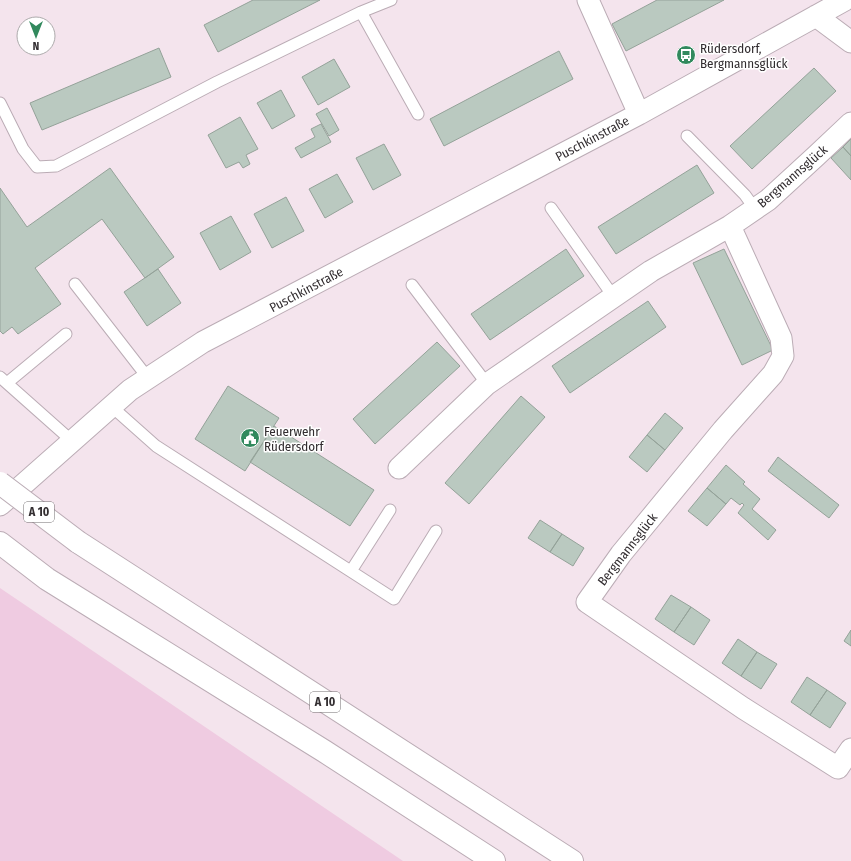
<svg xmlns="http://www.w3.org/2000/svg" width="851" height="861" font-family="'Fira Sans Condensed',sans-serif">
  <rect width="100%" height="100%" fill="#f4e4ed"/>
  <!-- green -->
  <path fill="#efcbe1" d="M 0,588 L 403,861 L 0,861 Z"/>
  <!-- building -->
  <path fill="#bac9c0" stroke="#94a299" d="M 253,0 L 320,0 L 218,52 L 204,25 Z
    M 657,0 L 724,0 L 626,51 L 612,24 Z
    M 159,48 L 171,77 L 42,130 L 30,103 Z
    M 559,51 L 573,79 L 444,146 L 430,119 Z
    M 334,59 L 350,87 L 318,105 L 302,77 Z
    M 814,68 L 836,91 L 752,169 L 730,146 Z
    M 281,90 L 295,116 L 272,129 L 257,103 Z
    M 327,108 L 339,130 L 329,136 L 316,114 Z
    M 240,117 L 258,149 L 246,155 L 250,164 L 243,168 L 239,162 L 226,168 L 208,135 Z
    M 321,124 L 331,142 L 301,158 L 295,148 L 315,137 L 311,129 Z
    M 851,139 L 851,156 L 843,147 Z
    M 384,144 L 401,175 L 373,190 L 356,158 Z
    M 843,147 L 851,156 L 851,180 L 831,158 Z
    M 697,165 L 714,193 L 616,254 L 598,227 Z
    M 110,168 L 174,257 L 145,278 L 102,219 L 35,268 L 61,304 L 18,334 L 12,327 L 3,334 L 0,331 L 0,188 L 27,227 Z
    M 337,174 L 353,202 L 325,218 L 309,189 Z
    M 286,197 L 304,231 L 272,248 L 254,214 Z
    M 231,216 L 251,252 L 220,270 L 200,233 Z
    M 566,249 L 584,276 L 490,340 L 471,314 Z
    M 724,249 L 773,350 L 742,365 L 693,263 Z
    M 158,269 L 181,303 L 147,326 L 124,292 Z
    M 648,301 L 666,327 L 570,393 L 552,366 Z
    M 437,342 L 460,366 L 375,444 L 353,419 Z
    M 228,386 L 279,418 L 245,471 L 195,439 Z
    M 521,396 L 545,417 L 469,504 L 445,483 Z
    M 665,413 L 683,428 L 665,450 L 647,435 Z
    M 274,426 L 374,490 L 350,526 L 250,462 Z
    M 647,435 L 665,450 L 647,472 L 629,457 Z
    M 778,457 L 839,505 L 829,518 L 768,471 Z
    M 726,465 L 745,482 L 743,484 L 760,499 L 752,509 L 776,530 L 768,540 L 738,513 L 744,505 L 742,503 L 740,505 L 731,498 L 726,504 L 707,488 Z
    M 707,488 L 726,504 L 707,526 L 688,511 Z
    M 540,520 L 562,534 L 550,552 L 528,538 Z
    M 562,534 L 584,548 L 573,566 L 550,552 Z
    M 671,595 L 691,607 L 674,632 L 655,619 Z
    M 691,607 L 710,620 L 694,645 L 674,632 Z
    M 851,630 L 851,646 L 844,641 Z
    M 738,639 L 757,652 L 741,676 L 722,663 Z
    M 757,652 L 777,664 L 761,689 L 741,676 Z
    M 807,677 L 827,690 L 810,715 L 791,702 Z
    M 827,690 L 846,703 L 830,728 L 810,715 Z"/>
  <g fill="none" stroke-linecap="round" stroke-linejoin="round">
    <defs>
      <path id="lane" d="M 361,12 L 418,114
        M 0,103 L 23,149 L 37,167 L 56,166 L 217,82 L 361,12 L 391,0
        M 687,136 L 745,195 L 755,209
        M 551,208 L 613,296
        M 75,284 L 148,378
        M 412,285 L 487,384
        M 0,377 L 72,441
        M 7,383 L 66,334
        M 111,406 L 156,446 L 394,599 L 436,531
        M 351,571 L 390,510"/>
      <path id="street" d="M 588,0 L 639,114
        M 816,16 L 851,42
        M 730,226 L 781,338 L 783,356 L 773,374 L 723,430 L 621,554 L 587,602 L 743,708 L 838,768 L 851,749
        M 399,468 L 487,384 L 651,271 L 730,226 L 768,200 L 816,156 L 851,123
        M 0,505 L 130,390 L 203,342 L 639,114 L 845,0"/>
      <path id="highway" d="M 78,542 L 572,861
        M 0,543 L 47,579 L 324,751 L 494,861"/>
    </defs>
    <!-- lane casing -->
    <use href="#lane" stroke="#bbacb5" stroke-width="13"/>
    <!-- street casing -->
    <use href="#street" stroke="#bbacb5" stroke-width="23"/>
    <!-- highway casing -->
    <use href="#highway" stroke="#bbacb5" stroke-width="24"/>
    <!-- lane -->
    <use href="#lane" stroke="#fff" stroke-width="11"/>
    <!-- street -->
    <use href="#street" stroke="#fff" stroke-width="21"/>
    <!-- highway -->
    <use href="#highway" stroke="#fff" stroke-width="22"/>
    <defs>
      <path id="highway-bridge" d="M 0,483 L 78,542"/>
    </defs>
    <!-- highway-bridge casing -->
    <use href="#highway-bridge" stroke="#bbacb5" stroke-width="24" stroke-linecap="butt"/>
    <!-- highway-bridge -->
    <use href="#highway-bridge" stroke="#fff" stroke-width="22"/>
  </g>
  <!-- icons -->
  <defs>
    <symbol id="bus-disc" viewBox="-11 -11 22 22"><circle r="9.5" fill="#31895d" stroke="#fff"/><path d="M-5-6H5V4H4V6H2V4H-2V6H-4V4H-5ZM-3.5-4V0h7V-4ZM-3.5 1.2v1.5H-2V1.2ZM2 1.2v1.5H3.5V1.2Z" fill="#fff"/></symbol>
    <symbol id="civic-disc" viewBox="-11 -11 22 22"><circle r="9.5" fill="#31895d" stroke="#fff"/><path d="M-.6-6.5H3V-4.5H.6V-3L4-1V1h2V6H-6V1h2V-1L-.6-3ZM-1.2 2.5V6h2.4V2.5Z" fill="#fff"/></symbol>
  </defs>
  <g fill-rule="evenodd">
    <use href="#bus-disc" x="675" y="44" width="22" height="22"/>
    <use href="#civic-disc" x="239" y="427" width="22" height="22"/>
  </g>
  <g text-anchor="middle" stroke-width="3" stroke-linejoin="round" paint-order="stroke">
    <!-- shield labels -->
    <g fill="#fff" stroke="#706c6e" stroke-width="1">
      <rect x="24" y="502" width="30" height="20" rx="3"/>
      <rect x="310" y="692" width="30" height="20" rx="3"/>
    </g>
    <g font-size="12" font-weight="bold" fill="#322d30">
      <text x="39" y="516">A 10</text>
      <text x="325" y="706">A 10</text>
    </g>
    <!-- poi labels -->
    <g font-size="13" fill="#322d30" stroke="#fff" text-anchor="start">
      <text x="700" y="53">Rüdersdorf,<tspan x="700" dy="15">Bergmannsglück</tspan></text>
      <text x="264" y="436">Feuerwehr<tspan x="264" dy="15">Rüdersdorf</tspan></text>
    </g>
    <!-- street labels -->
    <g font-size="13" fill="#322d30" stroke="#fff">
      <text transform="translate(592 138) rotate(-28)" y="5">Puschkinstraße</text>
      <text transform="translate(792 176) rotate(-41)" y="5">Bergmannsglück</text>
      <text transform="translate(306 289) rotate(-28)" y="5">Puschkinstraße</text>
      <text transform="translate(627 549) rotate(-52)" y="5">Bergmannsglück</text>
    </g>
  </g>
  <!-- north arrow -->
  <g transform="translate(36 36) rotate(180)"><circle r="19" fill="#ffffff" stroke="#adabac"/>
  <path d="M0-3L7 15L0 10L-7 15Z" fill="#31895d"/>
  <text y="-6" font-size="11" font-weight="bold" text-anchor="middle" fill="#322d30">N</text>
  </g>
</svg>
